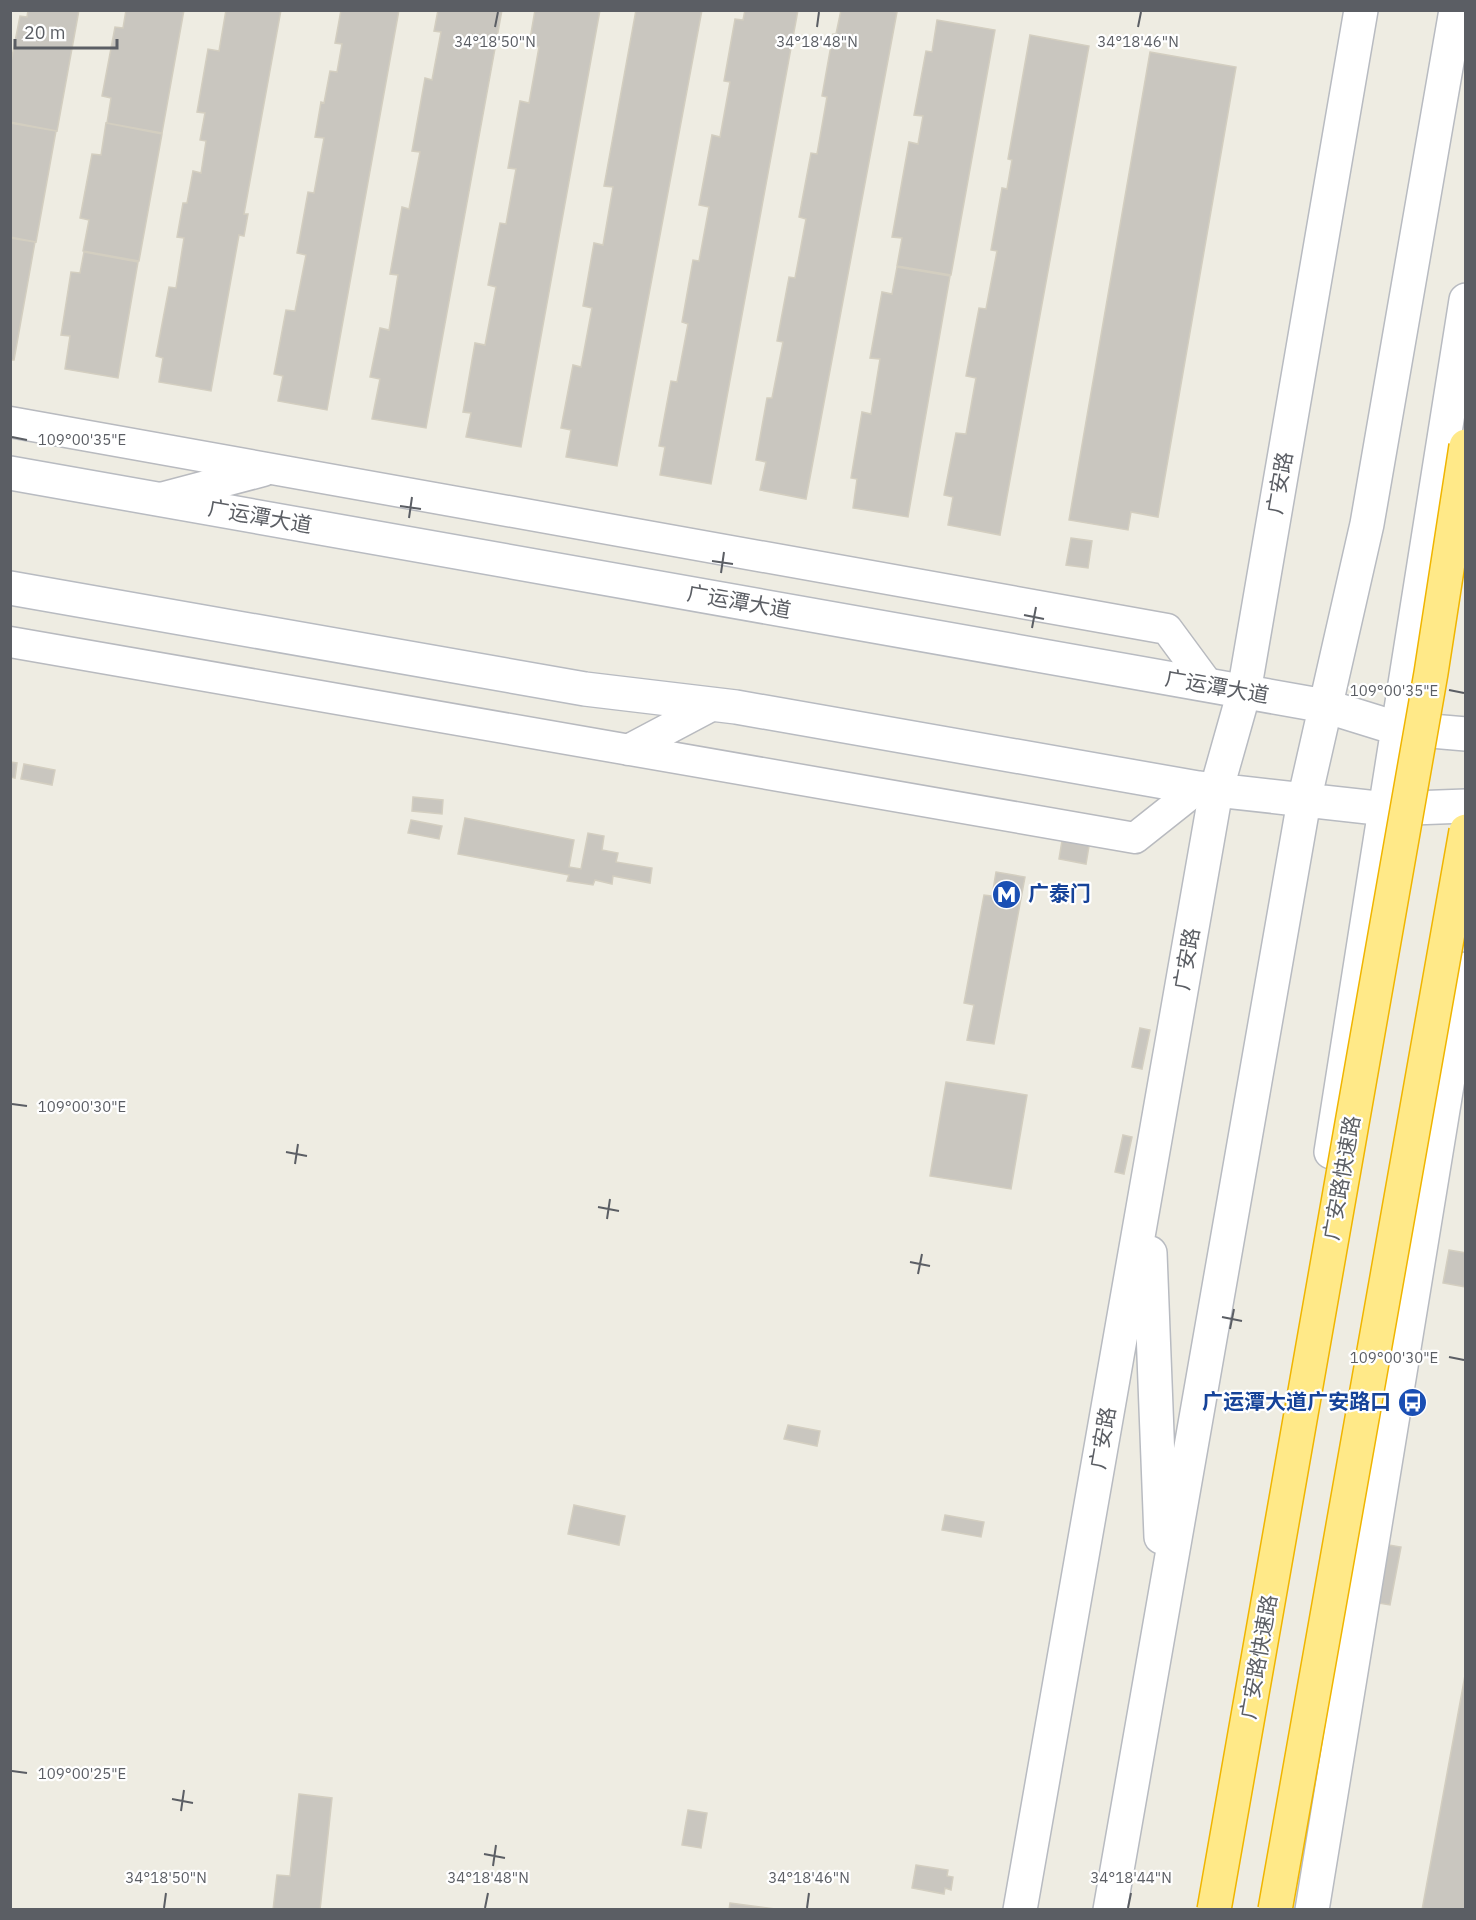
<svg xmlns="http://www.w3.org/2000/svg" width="1476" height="1920" font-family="'IBM Plex Sans','Noto Sans SC',sans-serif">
  <rect width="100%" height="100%" fill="#eeece2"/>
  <!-- building -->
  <path fill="#c9c6bf" stroke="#d3cec0" stroke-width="1.5" d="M 28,10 L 79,10 L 57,131 L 10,122 L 10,67 L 20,16 L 27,17 Z
    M 126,10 L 184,10 L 162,133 L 107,123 L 111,98 L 102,96 L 115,27 L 123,28 Z
    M 226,10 L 281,10 L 244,214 L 248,214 L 244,236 L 239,235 L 211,391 L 159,382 L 163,358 L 156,356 L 169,287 L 176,288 L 184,238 L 177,237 L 183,203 L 187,203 L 193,171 L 201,173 L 206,141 L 200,140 L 205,113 L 197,112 L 208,49 L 219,51 Z
    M 341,10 L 399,10 L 327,410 L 278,401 L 283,376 L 274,374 L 286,310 L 295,311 L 306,255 L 297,253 L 308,192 L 314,193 L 324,138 L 315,137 L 321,102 L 324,103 L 330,71 L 337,72 L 342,44 L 335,43 Z
    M 438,10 L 502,10 L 426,428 L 372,419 L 380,379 L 370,377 L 380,328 L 389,330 L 398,275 L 390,274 L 402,207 L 409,209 L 420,152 L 412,151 L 425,78 L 432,80 L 441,32 L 434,31 Z
    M 535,10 L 600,10 L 521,447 L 466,437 L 471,413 L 463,412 L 475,343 L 485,345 L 496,287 L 488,285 L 500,223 L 506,224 L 516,169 L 508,168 L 520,101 L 529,103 L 539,47 L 529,45 Z
    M 636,10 L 702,10 L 617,466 L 566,457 L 571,430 L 561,428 L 573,365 L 581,367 L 592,308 L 583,306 L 594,243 L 603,245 L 613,187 L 604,186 Z
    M 745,10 L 798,10 L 711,484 L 660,475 L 665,447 L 659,446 L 671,381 L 677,382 L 688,324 L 682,322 L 693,260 L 699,261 L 709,207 L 699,205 L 712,135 L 720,137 L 730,82 L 724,81 L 735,19 L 743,20 Z
    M 841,10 L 887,10 L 897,12 L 806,499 L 760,490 L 766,462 L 756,460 L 767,398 L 772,398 L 783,342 L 777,341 L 789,277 L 795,278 L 806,219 L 799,217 L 811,153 L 817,154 L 827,97 L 822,96 L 833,34 L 836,34 Z
    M 937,20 L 995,30 L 951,275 L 897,266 L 902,238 L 892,237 L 909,142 L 918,144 L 923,116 L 914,115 L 926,51 L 932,52 Z
    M 1030,35 L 1089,46 L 1000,535 L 948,525 L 953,497 L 944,495 L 956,433 L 966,434 L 976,378 L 966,376 L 979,308 L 986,309 L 997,251 L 991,250 L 1002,188 L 1007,189 L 1012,160 L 1008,159 Z
    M 1150,52 L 1236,67 L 1158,517 L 1131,512 L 1128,530 L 1069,520 Z
    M 10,123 L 56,131 L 36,242 L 10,237 Z
    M 106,123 L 162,134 L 139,261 L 83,251 L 89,220 L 80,218 L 92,154 L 101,155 Z
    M 10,238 L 35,242 L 14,360 L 10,360 Z
    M 84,252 L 138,262 L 118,378 L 65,369 L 70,336 L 61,335 L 71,272 L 80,273 Z
    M 897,267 L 950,276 L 908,517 L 853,508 L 857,479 L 851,478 L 862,412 L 871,414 L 880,359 L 870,358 L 882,292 L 892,294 Z
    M 1071,538 L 1092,541 L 1088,568 L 1066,565 Z
    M 10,762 L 17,763 L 15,778 L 10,777 Z
    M 24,764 L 55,770 L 52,785 L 21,779 Z
    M 413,797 L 443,800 L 442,814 L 412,811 Z
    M 465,818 L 574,840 L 569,867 L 581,869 L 588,833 L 604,836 L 602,850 L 618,853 L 616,862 L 652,868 L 650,883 L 613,876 L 612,884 L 595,880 L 593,885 L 567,881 L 569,875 L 458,854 Z
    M 411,820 L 442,826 L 439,839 L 408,833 Z
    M 1064,829 L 1091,834 L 1086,864 L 1059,859 Z
    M 996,872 L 1025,877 L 994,1044 L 967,1040 L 974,1005 L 964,1003 L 984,895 L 992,896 Z
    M 1140,1028 L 1150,1030 L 1142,1069 L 1132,1067 Z
    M 946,1082 L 1027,1095 L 1011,1189 L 930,1176 Z
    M 1123,1135 L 1132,1137 L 1124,1174 L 1115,1172 Z
    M 1449,1250 L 1466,1253 L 1466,1287 L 1443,1283 Z
    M 788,1425 L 820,1431 L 817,1446 L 784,1439 Z
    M 574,1505 L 625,1516 L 619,1545 L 568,1534 Z
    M 945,1515 L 984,1522 L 981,1537 L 942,1530 Z
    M 1383,1544 L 1401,1547 L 1390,1605 L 1372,1602 Z
    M 1466,1670 L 1466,1910 L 1422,1910 Z
    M 299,1794 L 332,1798 L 320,1910 L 273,1910 L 277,1875 L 290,1876 Z
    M 688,1810 L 707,1813 L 701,1848 L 682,1845 Z
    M 916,1865 L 948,1870 L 947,1876 L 953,1877 L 951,1890 L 945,1888 L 944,1894 L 912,1888 Z
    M 730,1903 L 783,1910 L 729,1910 Z"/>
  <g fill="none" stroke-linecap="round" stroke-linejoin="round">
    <defs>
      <path id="street" d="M 10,422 L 1167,629 L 1209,686
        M 157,499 L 263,471
        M 10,642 L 1135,838 L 1198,788
        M 628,750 L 713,705"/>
      <path id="secondary" d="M 10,473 L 1325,706 L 1396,728 L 1466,734
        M 10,588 L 585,689 L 736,707 L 1198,788 L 1386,809 L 1466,806
        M 1331,1152 C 1376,868 1420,584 1466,300
        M 1150,1253 L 1161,1537
        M 1020,1910 L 1216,791 L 1244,692 L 1361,10
        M 1110,1910 L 1304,801 L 1367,524 L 1456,10
        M 1312,1910 L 1466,969"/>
    </defs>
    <!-- street casing -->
    <use href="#street" stroke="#b8babf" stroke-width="33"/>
    <!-- secondary casing -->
    <use href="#secondary" stroke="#b8bbc1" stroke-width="36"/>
    <!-- street -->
    <use href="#street" stroke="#fff" stroke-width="30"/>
    <!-- secondary -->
    <use href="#secondary" stroke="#fff" stroke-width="33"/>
    <defs>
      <path id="highway-bridge" d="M 1214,1910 L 1431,673 L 1466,446
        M 1275,1910 L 1466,831"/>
    </defs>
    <!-- highway-bridge casing -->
    <use href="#highway-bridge" stroke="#f0b500" stroke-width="36" stroke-linecap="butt"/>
    <!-- highway-bridge -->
    <use href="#highway-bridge" stroke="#ffe988" stroke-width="33"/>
  </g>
  <!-- ticks -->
  <path fill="none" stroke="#5b5e64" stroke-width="2" d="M 495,27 L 498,12M 817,27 L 819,12M 1138,27 L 1141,12M 12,437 L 27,440M 400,506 L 421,509M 409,518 L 412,497M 712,561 L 733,564M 721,573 L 724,552M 1024,615 L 1044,619M 1032,628 L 1036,607M 1449,690 L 1464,693M 12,1104 L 27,1106M 286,1152 L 307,1156M 295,1164 L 298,1144M 598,1207 L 619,1211M 607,1219 L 610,1199M 910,1262 L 930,1266M 918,1274 L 922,1254M 1222,1317 L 1242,1321M 1230,1329 L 1234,1309M 1449,1357 L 1464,1360M 12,1771 L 27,1773M 172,1799 L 193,1803M 181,1811 L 184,1790M 484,1854 L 505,1858M 493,1866 L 496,1845M 164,1908 L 166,1893M 485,1908 L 488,1893M 807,1908 L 809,1893M 1128,1908 L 1131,1893"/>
  <!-- icons -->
  <defs>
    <symbol id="metro-disc" viewBox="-11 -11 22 22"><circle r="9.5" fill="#1a4fb4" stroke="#fff"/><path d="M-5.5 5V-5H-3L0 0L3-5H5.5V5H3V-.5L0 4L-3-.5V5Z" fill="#fff"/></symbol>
    <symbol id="bus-disc" viewBox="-11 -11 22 22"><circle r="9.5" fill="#1a4fb4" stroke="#fff"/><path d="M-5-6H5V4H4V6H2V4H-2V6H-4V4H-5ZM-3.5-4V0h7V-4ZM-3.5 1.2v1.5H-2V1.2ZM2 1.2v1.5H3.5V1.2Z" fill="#fff"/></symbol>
  </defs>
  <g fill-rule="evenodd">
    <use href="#metro-disc" x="990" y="878" width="33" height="33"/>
    <use href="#bus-disc" x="1396" y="1386" width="33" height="33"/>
  </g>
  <g text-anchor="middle" stroke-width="4.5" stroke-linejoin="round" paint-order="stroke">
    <!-- street labels -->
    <g font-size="21" fill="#5b5e64" stroke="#fff">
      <text transform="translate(1280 483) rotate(-80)" y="7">广安路</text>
      <text transform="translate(260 517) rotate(10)" y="7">广运潭大道</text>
      <text transform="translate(739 602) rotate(10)" y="7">广运潭大道</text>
      <text transform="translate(1217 687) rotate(10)" y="7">广运潭大道</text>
      <text transform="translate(1187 959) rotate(-80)" y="7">广安路</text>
      <text transform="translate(1342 1178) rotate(-80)" y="7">广安路快速路</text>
      <text transform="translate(1103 1438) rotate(-80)" y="7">广安路</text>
      <text transform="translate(1259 1657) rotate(-80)" y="7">广安路快速路</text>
    </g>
    <!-- transit labels -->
    <g font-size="21" font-weight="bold" fill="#164399" stroke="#fff" text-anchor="start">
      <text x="1028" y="901">广泰门</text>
      <text x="1391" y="1409" text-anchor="end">广运潭大道广安路口</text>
    </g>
  </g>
  <g font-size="15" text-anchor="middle" fill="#5b5e64" stroke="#fff" stroke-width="4.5" stroke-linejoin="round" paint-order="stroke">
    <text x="495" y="47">34°18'50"N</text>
    <text x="817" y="47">34°18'48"N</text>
    <text x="1138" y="47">34°18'46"N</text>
    <text x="82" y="445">109°00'35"E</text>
    <text x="1394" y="696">109°00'35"E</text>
    <text x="82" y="1112">109°00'30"E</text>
    <text x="1394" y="1363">109°00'30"E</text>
    <text x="82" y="1779">109°00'25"E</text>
    <text x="166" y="1883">34°18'50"N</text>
    <text x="488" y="1883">34°18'48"N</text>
    <text x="809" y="1883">34°18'46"N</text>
    <text x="1131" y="1883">34°18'44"N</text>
  </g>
  <!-- border -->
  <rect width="1476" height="1920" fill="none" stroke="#5b5e64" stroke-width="24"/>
  <!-- scale -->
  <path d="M15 39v9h102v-9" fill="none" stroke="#5b5e64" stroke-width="3"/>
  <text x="24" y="39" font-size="18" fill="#5b5e64" stroke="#ffffff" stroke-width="4.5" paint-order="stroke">20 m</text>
</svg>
